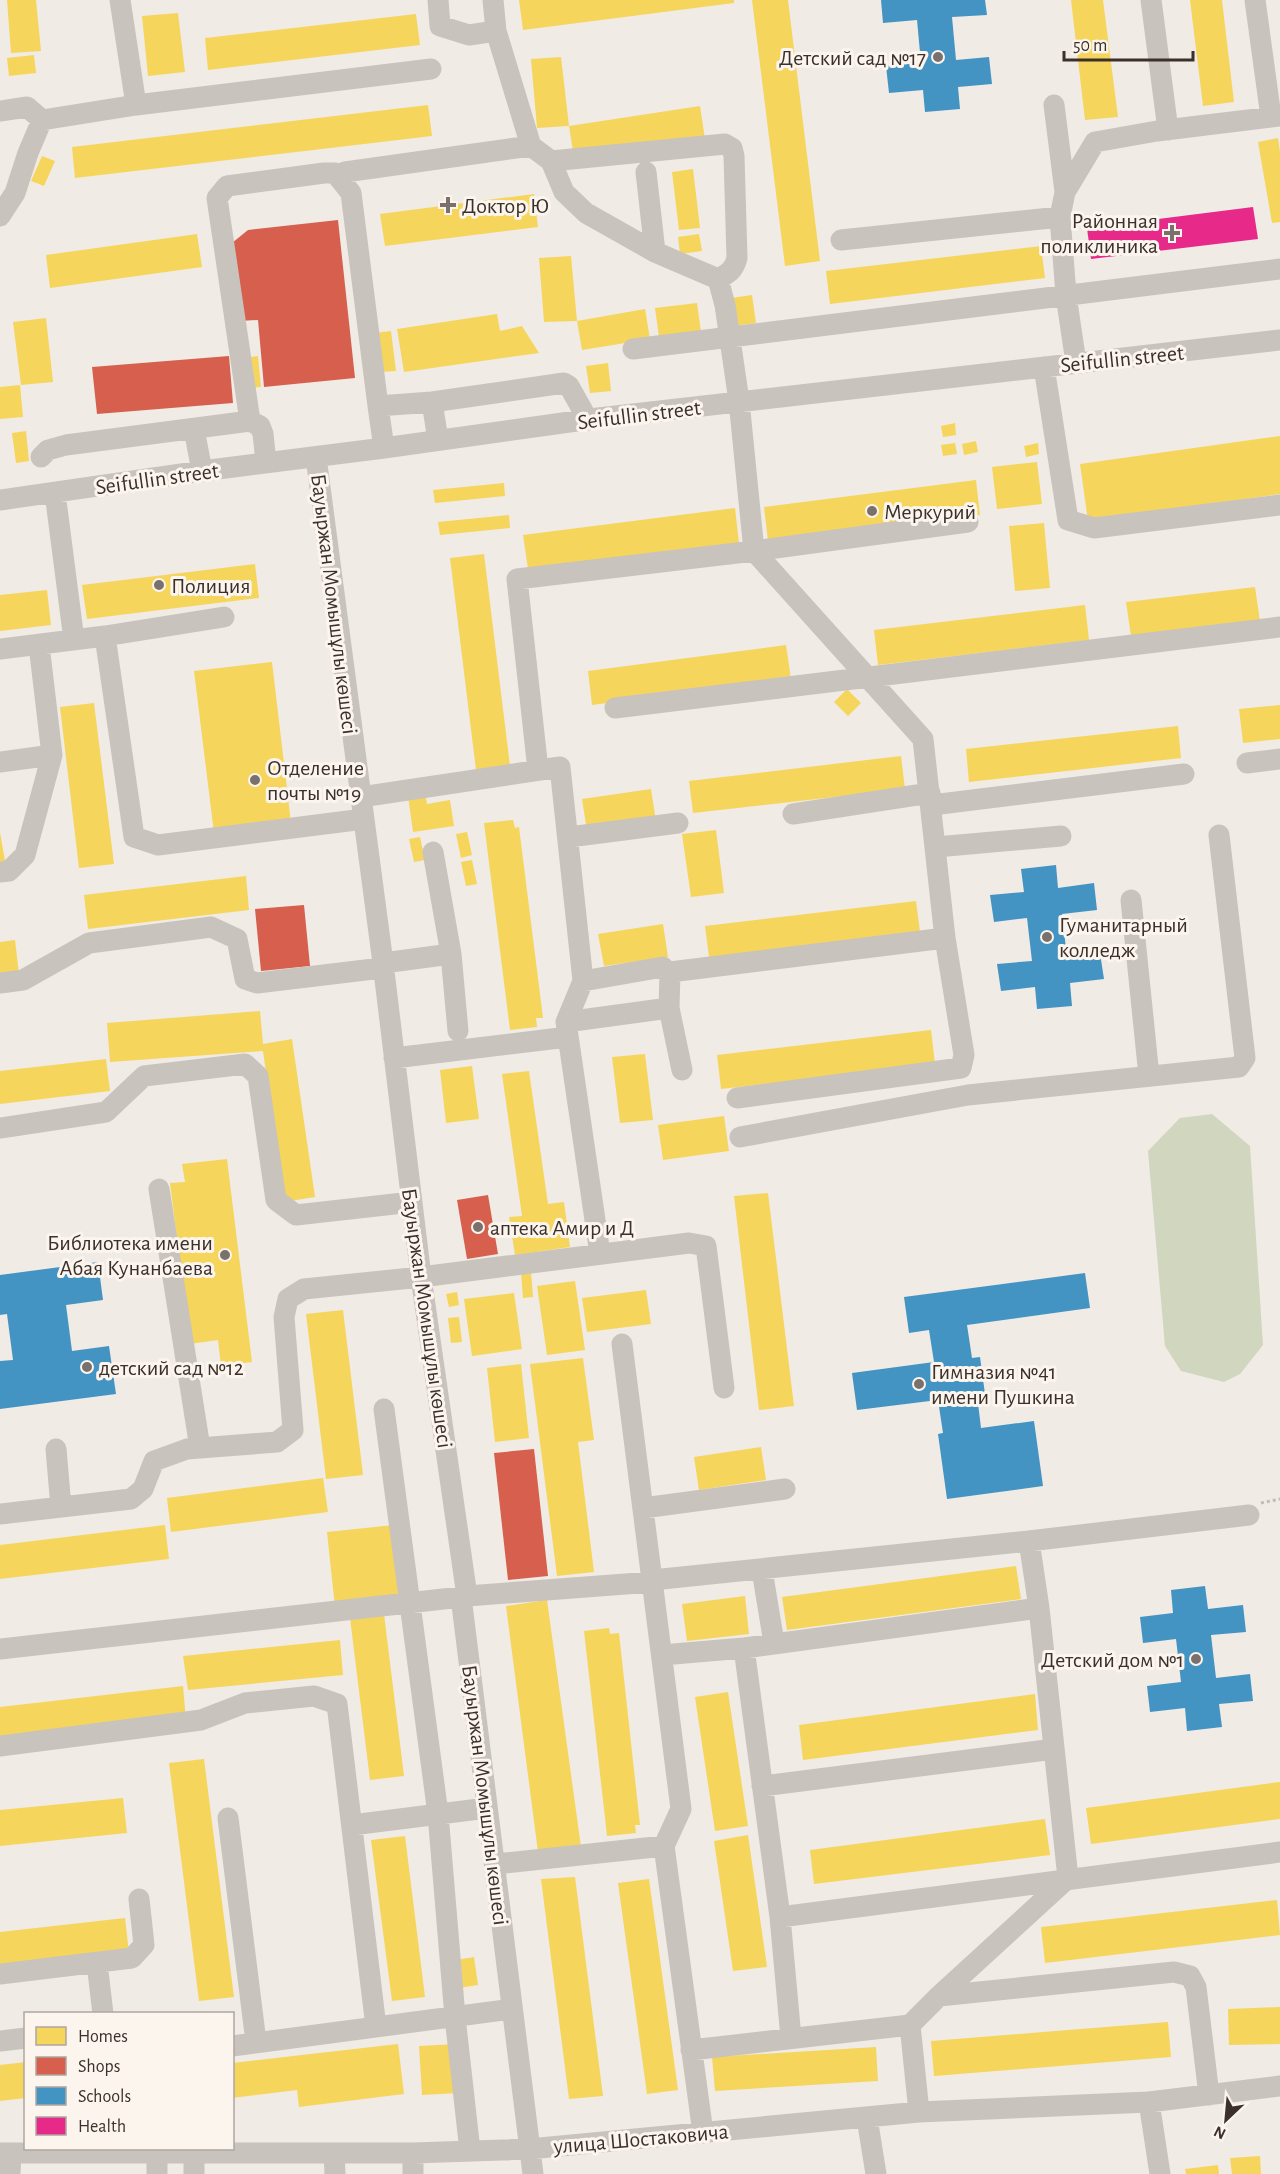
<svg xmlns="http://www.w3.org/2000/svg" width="1280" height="2174" font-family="'Alegreya Sans',sans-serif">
  <rect width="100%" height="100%" fill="#f0ebe5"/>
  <!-- garden -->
  <path fill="#d1d6bf" d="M 1212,1114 L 1250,1146 L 1263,1345 L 1240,1374 L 1224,1382 L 1181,1371 L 1165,1346 L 1148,1151 L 1180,1118 Z"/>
  <!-- homes -->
  <path fill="#f6d55c" d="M 7,0 L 36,0 L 41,51 L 11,53 Z
    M 519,0 L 734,0 L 734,3 L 523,30 Z
    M 752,0 L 788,0 L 820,261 L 785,266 Z
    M 1071,0 L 1103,0 L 1118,117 L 1085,120 Z
    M 1190,0 L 1222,0 L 1234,102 L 1203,106 Z
    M 178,13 L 185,72 L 148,76 L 142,16 Z
    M 416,14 L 420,45 L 208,70 L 205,38 Z
    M 34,55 L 36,73 L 9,76 L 7,58 Z
    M 561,57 L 569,126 L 537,128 L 531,59 Z
    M 428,105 L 432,136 L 75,178 L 72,147 Z
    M 700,106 L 705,139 L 574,158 L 569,126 Z
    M 1278,138 L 1280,152 L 1280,222 L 1272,223 L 1258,142 Z
    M 42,156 L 55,161 L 44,186 L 31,181 Z
    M 693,169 L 700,228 L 679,230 L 672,172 Z
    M 534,194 L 538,227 L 385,246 L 380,214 Z
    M 197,234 L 202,267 L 50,288 L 46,255 Z
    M 699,234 L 702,251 L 680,254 L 678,237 Z
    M 1041,246 L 1045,278 L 830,304 L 826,271 Z
    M 571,256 L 577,321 L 645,309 L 650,339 L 582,350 L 577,321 L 544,322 L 539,258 Z
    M 752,295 L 756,323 L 734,326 L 731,298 Z
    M 697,303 L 701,332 L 659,337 L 655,308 Z
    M 497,314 L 500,331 L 522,326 L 539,353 L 404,372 L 397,329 Z
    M 46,318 L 53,382 L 21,385 L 13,322 Z
    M 391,331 L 396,371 L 379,372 L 375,333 Z
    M 258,356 L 261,387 L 247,388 L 244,358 Z
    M 608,363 L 611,391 L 590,393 L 586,366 Z
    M 20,385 L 23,417 L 0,419 L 0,387 Z
    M 955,423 L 956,435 L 943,437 L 941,426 Z
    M 26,431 L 29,461 L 16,463 L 12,433 Z
    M 1280,436 L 1280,494 L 1088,521 L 1080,464 Z
    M 976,441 L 978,452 L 964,455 L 962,444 Z
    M 955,443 L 957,454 L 943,456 L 941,445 Z
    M 1038,443 L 1039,454 L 1026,457 L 1024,446 Z
    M 1037,462 L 1042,504 L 997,509 L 992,467 Z
    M 976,480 L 980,515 L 768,541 L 764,507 Z
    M 504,483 L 505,496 L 435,503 L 433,490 Z
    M 735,508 L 739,543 L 528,569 L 523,535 Z
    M 509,515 L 510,528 L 440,535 L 438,522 Z
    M 1044,523 L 1050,588 L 1015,591 L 1009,526 Z
    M 484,554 L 510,766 L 476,770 L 450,558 Z
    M 255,564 L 259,598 L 87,619 L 82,585 Z
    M 1255,587 L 1260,621 L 1131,636 L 1126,602 Z
    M 47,590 L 51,625 L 0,631 L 0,595 Z
    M 1085,605 L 1089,640 L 878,665 L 874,630 Z
    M 786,645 L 791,679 L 592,705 L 588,671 Z
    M 272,662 L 291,823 L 214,833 L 194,671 Z
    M 847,689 L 861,703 L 848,716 L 834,702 Z
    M 94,703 L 114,864 L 79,868 L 60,707 Z
    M 1280,705 L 1280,739 L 1243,743 L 1239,709 Z
    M 1178,726 L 1181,758 L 969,782 L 966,749 Z
    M 901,756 L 905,789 L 693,813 L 689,781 Z
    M 651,789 L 656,821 L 587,831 L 582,799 Z
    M 425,793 L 427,804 L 450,800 L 454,826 L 413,832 L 408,796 Z
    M 513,820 L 515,828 L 519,827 L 543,1018 L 536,1018 L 537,1027 L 510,1030 L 484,823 Z
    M 716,830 L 724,893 L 691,897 L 682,834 Z
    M 0,832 L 5,861 L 0,862 Z
    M 467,832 L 472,855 L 461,858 L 456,834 Z
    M 420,837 L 425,860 L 414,862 L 409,839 Z
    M 472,860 L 477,884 L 466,886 L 461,862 Z
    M 246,876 L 249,910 L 88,929 L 84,895 Z
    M 916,901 L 920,932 L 709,957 L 705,926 Z
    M 663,924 L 668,957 L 604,966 L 598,934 Z
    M 15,940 L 19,974 L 0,976 L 0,942 Z
    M 260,1011 L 263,1044 L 292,1039 L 315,1197 L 284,1202 L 263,1051 L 110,1062 L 107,1023 Z
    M 931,1030 L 935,1064 L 721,1089 L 717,1055 Z
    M 645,1054 L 653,1120 L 620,1123 L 612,1057 Z
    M 106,1059 L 110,1091 L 0,1104 L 0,1071 Z
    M 472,1066 L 479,1119 L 446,1123 L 440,1070 Z
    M 529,1071 L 548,1204 L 564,1202 L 570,1247 L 515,1255 L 509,1217 L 522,1216 L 502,1074 Z
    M 724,1116 L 729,1151 L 663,1160 L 658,1125 Z
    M 227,1159 L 252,1362 L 221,1366 L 218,1340 L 190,1344 L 170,1183 L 185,1182 L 182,1164 Z
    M 768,1193 L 794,1406 L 759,1410 L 734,1196 Z
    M 531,1272 L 533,1297 L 523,1298 L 521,1273 Z
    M 575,1281 L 585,1350 L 547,1355 L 537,1286 Z
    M 646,1290 L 651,1324 L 587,1332 L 582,1298 Z
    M 457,1292 L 459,1305 L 449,1307 L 446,1294 Z
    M 514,1293 L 522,1349 L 472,1356 L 464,1299 Z
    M 343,1310 L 363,1475 L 326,1479 L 306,1314 Z
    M 459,1317 L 462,1342 L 451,1343 L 448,1318 Z
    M 583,1358 L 594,1440 L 578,1442 L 594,1572 L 557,1576 L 530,1364 Z
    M 521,1364 L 529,1438 L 495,1442 L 487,1368 Z
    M 761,1447 L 766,1480 L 699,1490 L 694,1457 Z
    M 323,1478 L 328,1512 L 171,1532 L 167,1498 Z
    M 165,1525 L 169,1559 L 0,1579 L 0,1545 Z
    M 394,1525 L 402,1600 L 335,1607 L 327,1532 Z
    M 1016,1566 L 1021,1599 L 787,1630 L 782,1597 Z
    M 745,1596 L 749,1634 L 687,1641 L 682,1604 Z
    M 547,1600 L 581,1847 L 538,1852 L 506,1606 Z
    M 384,1614 L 404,1776 L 370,1780 L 350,1618 Z
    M 609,1628 L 610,1634 L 619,1633 L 640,1825 L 635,1825 L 636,1833 L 607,1836 L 584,1631 Z
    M 340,1640 L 343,1675 L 188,1690 L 183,1656 Z
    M 183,1686 L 186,1720 L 0,1741 L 0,1707 Z
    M 728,1692 L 748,1826 L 715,1831 L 695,1697 Z
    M 1035,1694 L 1038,1730 L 803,1760 L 799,1725 Z
    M 204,1759 L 234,1997 L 199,2001 L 169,1763 Z
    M 1280,1782 L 1280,1819 L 1091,1844 L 1086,1808 Z
    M 123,1798 L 127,1833 L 0,1846 L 0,1810 Z
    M 1045,1819 L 1050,1855 L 814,1884 L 810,1850 Z
    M 748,1835 L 767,1967 L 733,1971 L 714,1841 Z
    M 405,1836 L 425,1997 L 392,2001 L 371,1840 Z
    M 575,1877 L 603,2096 L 569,2099 L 541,1879 Z
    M 649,1879 L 678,2090 L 647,2094 L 618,1883 Z
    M 1277,1900 L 1280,1935 L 1045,1963 L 1041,1927 Z
    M 125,1918 L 129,1953 L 0,1968 L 0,1932 Z
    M 474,1957 L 478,1985 L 459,1988 L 455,1960 Z
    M 1280,2007 L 1280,2044 L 1229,2045 L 1228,2009 Z
    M 1168,2022 L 1171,2057 L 934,2076 L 931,2041 Z
    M 398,2044 L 404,2094 L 299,2107 L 297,2090 L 232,2098 L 232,2063 Z
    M 456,2044 L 459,2093 L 422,2095 L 419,2046 Z
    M 876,2047 L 878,2081 L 715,2091 L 712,2057 Z
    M 26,2062 L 26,2098 L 0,2101 L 0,2065 Z
    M 1260,2156 L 1261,2174 L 1232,2174 L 1230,2158 Z
    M 1218,2165 L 1219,2174 L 1186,2174 L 1185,2169 Z"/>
  <!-- shops -->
  <path fill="#d6604d" d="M 338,220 L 355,378 L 264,387 L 258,320 L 239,321 L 232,243 L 248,230 Z
    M 229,356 L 233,403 L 97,414 L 92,367 Z
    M 304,905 L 310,966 L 261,971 L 255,909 Z
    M 488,1195 L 498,1254 L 467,1259 L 457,1200 Z
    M 534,1449 L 548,1576 L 508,1580 L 494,1453 Z"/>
  <!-- schools -->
  <path fill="#4393c3" d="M 881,0 L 985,0 L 987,15 L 952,17 L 956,60 L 989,57 L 992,84 L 958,87 L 960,109 L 925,112 L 923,90 L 889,93 L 886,66 L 921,63 L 917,20 L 883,23 Z
    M 1056,865 L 1058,888 L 1094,883 L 1097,910 L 1062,914 L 1067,957 L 1100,953 L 1104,979 L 1070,983 L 1072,1006 L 1037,1009 L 1035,987 L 1001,991 L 997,964 L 1032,961 L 1027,918 L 994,922 L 990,895 L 1024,892 L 1021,869 Z
    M 98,1262 L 103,1300 L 66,1305 L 72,1351 L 109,1346 L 116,1394 L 0,1409 L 0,1361 L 13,1360 L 7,1314 L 0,1315 L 0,1275 Z
    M 1085,1273 L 1090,1308 L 967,1325 L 972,1358 L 980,1357 L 985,1394 L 977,1395 L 981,1428 L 1034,1421 L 1043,1486 L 947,1499 L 938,1434 L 943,1433 L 938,1400 L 857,1410 L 852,1373 L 934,1362 L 929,1330 L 909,1333 L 904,1297 Z
    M 1205,1586 L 1208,1609 L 1243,1605 L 1246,1632 L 1211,1635 L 1216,1678 L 1250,1674 L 1253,1701 L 1219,1704 L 1222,1727 L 1187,1731 L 1185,1708 L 1150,1712 L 1147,1686 L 1181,1682 L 1176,1639 L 1143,1643 L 1140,1617 L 1173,1613 L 1171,1590 Z"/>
  <!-- health -->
  <path fill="#e7298a" d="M 1253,207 L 1258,239 L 1091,259 L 1087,228 Z"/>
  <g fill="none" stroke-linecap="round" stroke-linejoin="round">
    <!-- path -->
    <path stroke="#c2bbb6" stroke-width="3" stroke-dasharray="3 3" stroke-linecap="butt" d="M 1261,1503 L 1280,1499"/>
    <!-- minor -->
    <path stroke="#c9c3be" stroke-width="21" d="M 120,0 L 136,105
      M 438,0 L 440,26 L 469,35 L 496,31
      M 493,0 L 496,31 L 531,146 L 551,161 L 725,144 L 732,148 L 734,156 L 737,258 C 734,270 729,273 718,279 L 725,305 L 739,401 L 754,551 L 923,739 L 945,938 L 964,1055 L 961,1068 L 737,1098
      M 1151,0 L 1168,130
      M 1255,0 L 1271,117
      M 1054,105 L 1065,192 L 1060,217 L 1066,295 L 1076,363
      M 0,111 L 27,107 L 42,120
      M 551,161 L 564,192 L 586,213 L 655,252 L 718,279
      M 345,172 L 531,146
      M 646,172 L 655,252
      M 1065,192 L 1095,142 L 1157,131 L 1280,116
      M 0,216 L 15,193 L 28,153 L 42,120 L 136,105 L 431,69
      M 841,240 L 1060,217
      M 633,349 L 1280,269
      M 1044,367 L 1068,520 L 1094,528 L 1280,505
      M 432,402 L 438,440
      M 378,406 L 384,448
      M 250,421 L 217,198 L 227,186 L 324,173 L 335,173 L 351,193 L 378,406 L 432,402 L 564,383 L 569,386 L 588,420
      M 194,429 L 202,471
      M 41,457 L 48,450 L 66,445 L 250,421 L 260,426 L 263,434 L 266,462
      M 316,457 L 383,963 L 421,1277 L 467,1596 L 461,1597 L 533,2174
      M 55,493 L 74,640
      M 0,500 L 202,471 L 384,448 L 598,418 L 1280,340
      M 105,636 L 134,837 L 158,845 L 364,819
      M 0,649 L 105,636 L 224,617
      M 615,708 L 1280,627
      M 0,762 L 52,755
      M 1247,763 L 1280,759
      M 538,770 L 517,579 L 754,551 L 968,522
      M 361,797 L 560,767 L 583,981 L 566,1022 L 600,1254
      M 932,805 L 1184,774
      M 793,814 L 930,793
      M 569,837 L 678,823
      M 936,847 L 1061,836
      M 433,852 L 451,954
      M 0,872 L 9,871 L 25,855 L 52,755 L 39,645
      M 1131,900 L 1149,1076
      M 383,963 L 451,954 L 458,1031
      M 583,981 L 663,967
      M 0,983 L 23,980 L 89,943 L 211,927 L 237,939 L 245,979 L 257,983 L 382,968
      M 566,1022 L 669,1008
      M 394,1058 L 568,1037
      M 682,1070 L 669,1008 L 670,972 L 945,938
      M 0,1128 L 106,1112 L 144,1076 L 245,1064 L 258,1076 L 276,1200 L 296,1215 L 412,1202
      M 740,1137 L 968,1095 L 1239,1067 L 1245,1058 L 1219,835
      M 159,1189 L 200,1448
      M 622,1344 L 681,1809 L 664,1846 L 703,2133
      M 384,1409 L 438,1814 L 455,2017 L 470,2151
      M 56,1449 L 61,1507
      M 643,1508 L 785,1489
      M 0,1514 L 131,1499 L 143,1489 L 154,1461 L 187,1449 L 277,1442 L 293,1430 L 284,1317 L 288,1299 L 304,1289 L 421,1277 L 689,1243 L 706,1246 L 724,1388
      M 1029,1541 L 1249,1515
      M 762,1570 L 774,1643
      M 467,1596 L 652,1582 L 662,1579 L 1029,1541 L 1039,1608 L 1068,1878 L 939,1996 L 910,2025 L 919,2112
      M 744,1648 L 780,1917 L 791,2038
      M 0,1649 L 461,1597
      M 662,1655 L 744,1648 L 1039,1608
      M 0,1746 L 201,1720 L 245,1703 L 314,1696 L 337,1704 L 376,2027
      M 762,1786 L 1054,1749
      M 228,1818 L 256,2042
      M 352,1825 L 487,1808
      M 496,1864 L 664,1846
      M 780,1917 L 1280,1852
      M 97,1963 L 103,2014
      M 0,1974 L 132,1958 L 144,1945 L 139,1899
      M 939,1996 L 1174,1972 L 1190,1976 L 1196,1987 L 1209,2095
      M 0,2041 L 26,2038
      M 232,2046 L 512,2009
      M 691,2050 L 910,2025
      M 1149,2102 L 1160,2174
      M 867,2118 L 876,2174
      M 0,2153 L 413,2153 L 529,2149 L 919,2112 L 1149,2102 L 1280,2086
      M 334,2153 L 335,2174
      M 10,2174 L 11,2153
      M 157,2174 L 157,2152
      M 194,2174 L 194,2152
      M 413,2174 L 413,2153"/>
  </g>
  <!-- markers -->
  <g fill="#7a716c" stroke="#fbf5ee" stroke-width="2">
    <circle cx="938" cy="57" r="6"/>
    <path d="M445 196h6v6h6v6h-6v6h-6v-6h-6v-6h6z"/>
    <path d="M1169 224h6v6h6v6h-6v6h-6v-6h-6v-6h6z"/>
    <circle cx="872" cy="511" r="6"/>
    <circle cx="159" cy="585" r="6"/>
    <circle cx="255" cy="780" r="6"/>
    <circle cx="1047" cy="937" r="6"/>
    <circle cx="478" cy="1227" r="6"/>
    <circle cx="225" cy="1255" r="6"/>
    <circle cx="87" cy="1367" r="6"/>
    <circle cx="919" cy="1384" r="6"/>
    <circle cx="1196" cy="1659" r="6"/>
  </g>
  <g text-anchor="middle" stroke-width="6" stroke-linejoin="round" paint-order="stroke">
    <!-- poi labels -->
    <g font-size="22" fill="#3b302b" stroke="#fbf5ee" text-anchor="start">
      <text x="926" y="65" text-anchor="end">Детский сад №17</text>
      <text x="462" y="213">Доктор Ю</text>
      <text x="1158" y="228" text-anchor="end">Районная<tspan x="1158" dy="25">поликлиника</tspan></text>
      <text x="884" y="519">Меркурий</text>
      <text x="171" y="593">Полиция</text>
      <text x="267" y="775">Отделение<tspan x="267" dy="25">почты №19</tspan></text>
      <text x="1059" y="932">Гуманитарный<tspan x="1059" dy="25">колледж</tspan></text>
      <text x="490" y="1235">аптека Амир и Д</text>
      <text x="213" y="1250" text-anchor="end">Библиотека имени<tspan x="213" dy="25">Абая Кунанбаева</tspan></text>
      <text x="99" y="1375">детский сад №12</text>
      <text x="931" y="1379">Гимназия №41<tspan x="931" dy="25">имени Пушкина</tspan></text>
      <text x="1184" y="1667" text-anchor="end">Детский дом №1</text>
    </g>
    <!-- street labels -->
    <g font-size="22" fill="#3b302b" stroke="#fbf5ee">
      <text transform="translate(1122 358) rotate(-6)" y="8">Seifullin street</text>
      <text transform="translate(639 414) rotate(-7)" y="8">Seifullin street</text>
      <text transform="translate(157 478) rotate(-8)" y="8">Seifullin street</text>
      <text transform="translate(335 604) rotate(83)" y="8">Бауыржан Момышұлы көшесі</text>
      <text transform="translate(428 1318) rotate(82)" y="8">Бауыржан Момышұлы көшесі</text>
      <text transform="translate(486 1795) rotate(83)" y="8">Бауыржан Момышұлы көшесі</text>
      <text transform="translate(641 2138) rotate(-5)" y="8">улица Шостаковича</text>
    </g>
  </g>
  <!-- legend -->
  <rect x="24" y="2012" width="210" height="138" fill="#fbf5ee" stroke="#aea6a0" stroke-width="1.5"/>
  <rect x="36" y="2027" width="30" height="18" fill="#f6d55c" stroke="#aea6a0" stroke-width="1.5"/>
  <text x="78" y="2042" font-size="18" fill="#3b302b">Homes</text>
  <rect x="36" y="2057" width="30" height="18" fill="#d6604d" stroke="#aea6a0" stroke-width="1.5"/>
  <text x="78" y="2072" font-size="18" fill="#3b302b">Shops</text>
  <rect x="36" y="2087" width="30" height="18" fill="#4393c3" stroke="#aea6a0" stroke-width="1.5"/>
  <text x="78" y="2102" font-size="18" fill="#3b302b">Schools</text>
  <rect x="36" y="2117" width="30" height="18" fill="#e7298a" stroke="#aea6a0" stroke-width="1.5"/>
  <text x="78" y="2132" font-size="18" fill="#3b302b">Health</text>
  <!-- north arrow -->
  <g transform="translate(1226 2120) rotate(206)" stroke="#fbf5ee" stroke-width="4.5" paint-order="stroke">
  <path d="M0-4.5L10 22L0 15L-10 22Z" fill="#3b302b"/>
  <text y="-9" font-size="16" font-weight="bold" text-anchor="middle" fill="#3b302b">N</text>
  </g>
  <!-- scale -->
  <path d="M1064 51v9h129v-9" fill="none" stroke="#3b302b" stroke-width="3"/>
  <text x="1073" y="51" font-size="18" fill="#3b302b" stroke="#fbf5ee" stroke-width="4.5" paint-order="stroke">50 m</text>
</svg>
